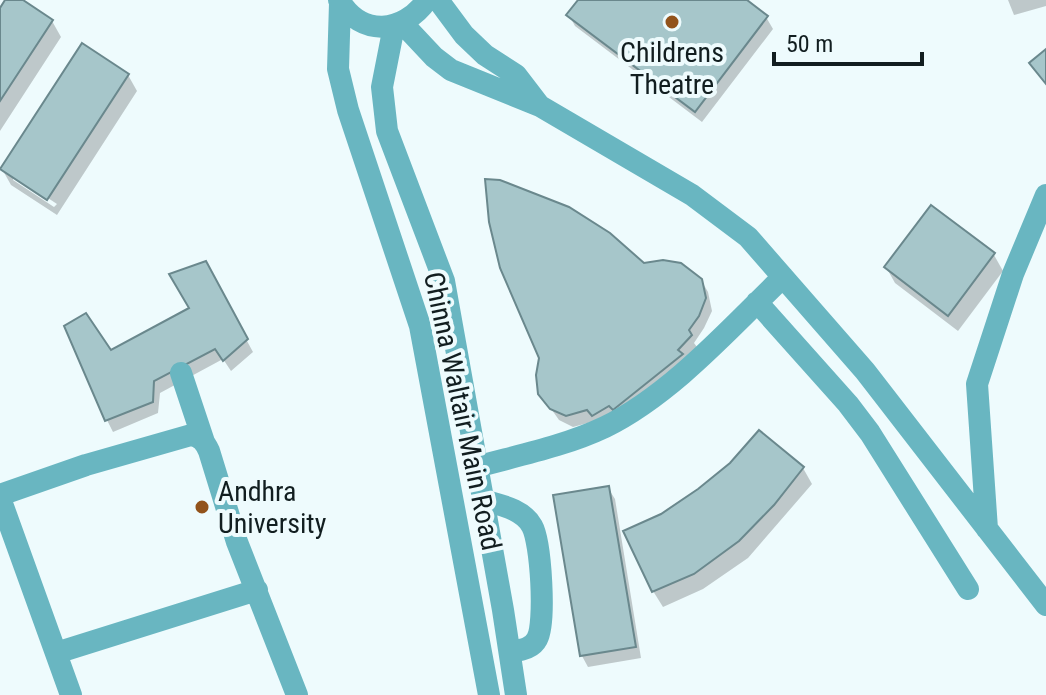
<svg xmlns="http://www.w3.org/2000/svg" width="1046" height="695" font-family="'Roboto Condensed',sans-serif">
  <rect width="100%" height="100%" fill="#eefbfd"/>
  <!-- shadow -->
  <path fill="#0003" fill-rule="evenodd" d="M 8,0 L 19,0 L 52,21 L 61,37 L 0,131 L 0,12 Z
    M 580,0 L 743,0 L 766,17 L 773,29 L 702,122 L 575,26 L 569,15 Z
    M 1008,0 L 1046,0 L 1046,6 L 1014,15 Z
    M 128,75 L 137,91 L 57,215 L 11,185 L 2,169 ZM 13,175 L 57,204 L 54,207 L 13,180 Z
    M 994,255 L 1003,271 L 958,331 L 895,283 L 886,267 Z
    M 644,265 L 701,280 L 708,292 L 712,311 L 704,328 L 694,343 L 697,347 L 621,420 L 595,421 L 573,427 L 559,420 L 540,393 Z
    M 211,275 L 253,352 L 231,371 L 223,359 L 160,393 L 158,413 L 113,432 L 107,420 L 111,352 L 192,309 Z
    M 732,464 L 803,468 L 812,484 L 748,558 L 703,589 L 663,607 L 653,591 L 662,516 Z
    M 608,488 L 615,499 L 641,658 L 588,667 L 582,656 Z"/>
  <!-- building -->
  <path fill="#a6c6ca" stroke="#6a888d" stroke-width="2" d="M 5,0 L 23,0 L 53,20 L 0,101 L 0,8 Z
    M 578,0 L 747,0 L 768,16 L 695,112 L 566,15 Z
    M 82,43 L 129,74 L 47,200 L 0,169 Z
    M 1046,49 L 1046,84 L 1029,63 Z
    M 485,179 L 500,180 L 569,207 L 610,233 L 644,263 L 663,260 L 681,263 L 702,279 L 706,298 L 699,316 L 689,330 L 692,335 L 678,350 L 683,354 L 613,410 L 609,406 L 592,416 L 587,410 L 566,416 L 550,409 L 538,394 L 536,375 L 539,358 L 500,268 L 489,222 Z
    M 931,205 L 995,253 L 948,316 L 884,267 Z
    M 206,261 L 248,339 L 223,361 L 215,349 L 154,381 L 153,402 L 105,421 L 64,326 L 86,313 L 111,350 L 189,308 L 169,274 Z
    M 759,430 L 804,467 L 774,505 L 739,541 L 694,574 L 652,592 L 623,531 L 661,514 L 698,489 L 730,463 Z
    M 609,486 L 636,647 L 580,656 L 553,495 Z"/>
  <g fill="none" stroke-linecap="round" stroke-linejoin="round">
    <!-- minor -->
    <path stroke="#69b6c1" stroke-width="22" d="M 339,0 C 361,37 403,34 427,0
      M 438,0 L 464,35 L 485,55 L 516,75 L 539,105
      M 340,3 L 338,69 L 348,110 L 420,326 L 489,695
      M 403,24 L 434,57 L 451,70 L 540,106 L 692,195 L 748,237 L 865,371 L 1046,605
      M 394,26 L 382,87 L 387,131 L 444,281 L 503,610 L 516,695
      M 757,302 L 848,404 L 870,433 L 968,589
      M 181,373 L 204,442
      M 476,467 C 520,455 565,446 605,427 C 672,394 730,328 783,277
      M 0,495 L 86,465 L 191,435 C 201,437 205,442 209,451 L 237,542 L 297,695
      M 0,498 L 71,695
      M 483,500 C 500,505 523,509 532,526 C 541,542 546,623 537,639 C 532,649 520,650 510,652
      M 987,529 L 977,384 L 1013,274 L 1046,195
      M 56,653 L 257,590"/>
  </g>
  <!-- markers -->
  <g fill="#92531b" stroke="#eefbfd" stroke-width="3">
    <circle cx="672" cy="22" r="8"/>
    <circle cx="202" cy="507" r="8"/>
  </g>
  <g text-anchor="middle" stroke-width="8" stroke-linejoin="round" paint-order="stroke">
    <!-- poi labels -->
    <g font-size="28" fill="#121e20" stroke="#eefbfd">
      <text x="672" y="62">Childrens<tspan x="672" dy="32">Theatre</tspan></text>
      <text x="218" y="501" text-anchor="start">Andhra<tspan x="218" dy="32">University</tspan></text>
    </g>
    <!-- street labels -->
    <g font-size="28" fill="#121e20" stroke="#eefbfd">
      <text transform="translate(463 411) rotate(78)" y="10">Chinna Waltair Main Road</text>
    </g>
  </g>
  <!-- scale -->
  <path d="M774 52v12h148v-12" fill="none" stroke="#121e20" stroke-width="4"/>
  <text x="786" y="52" font-size="24" fill="#121e20" stroke="#eefbfd" stroke-width="6" paint-order="stroke">50 m</text>
</svg>
